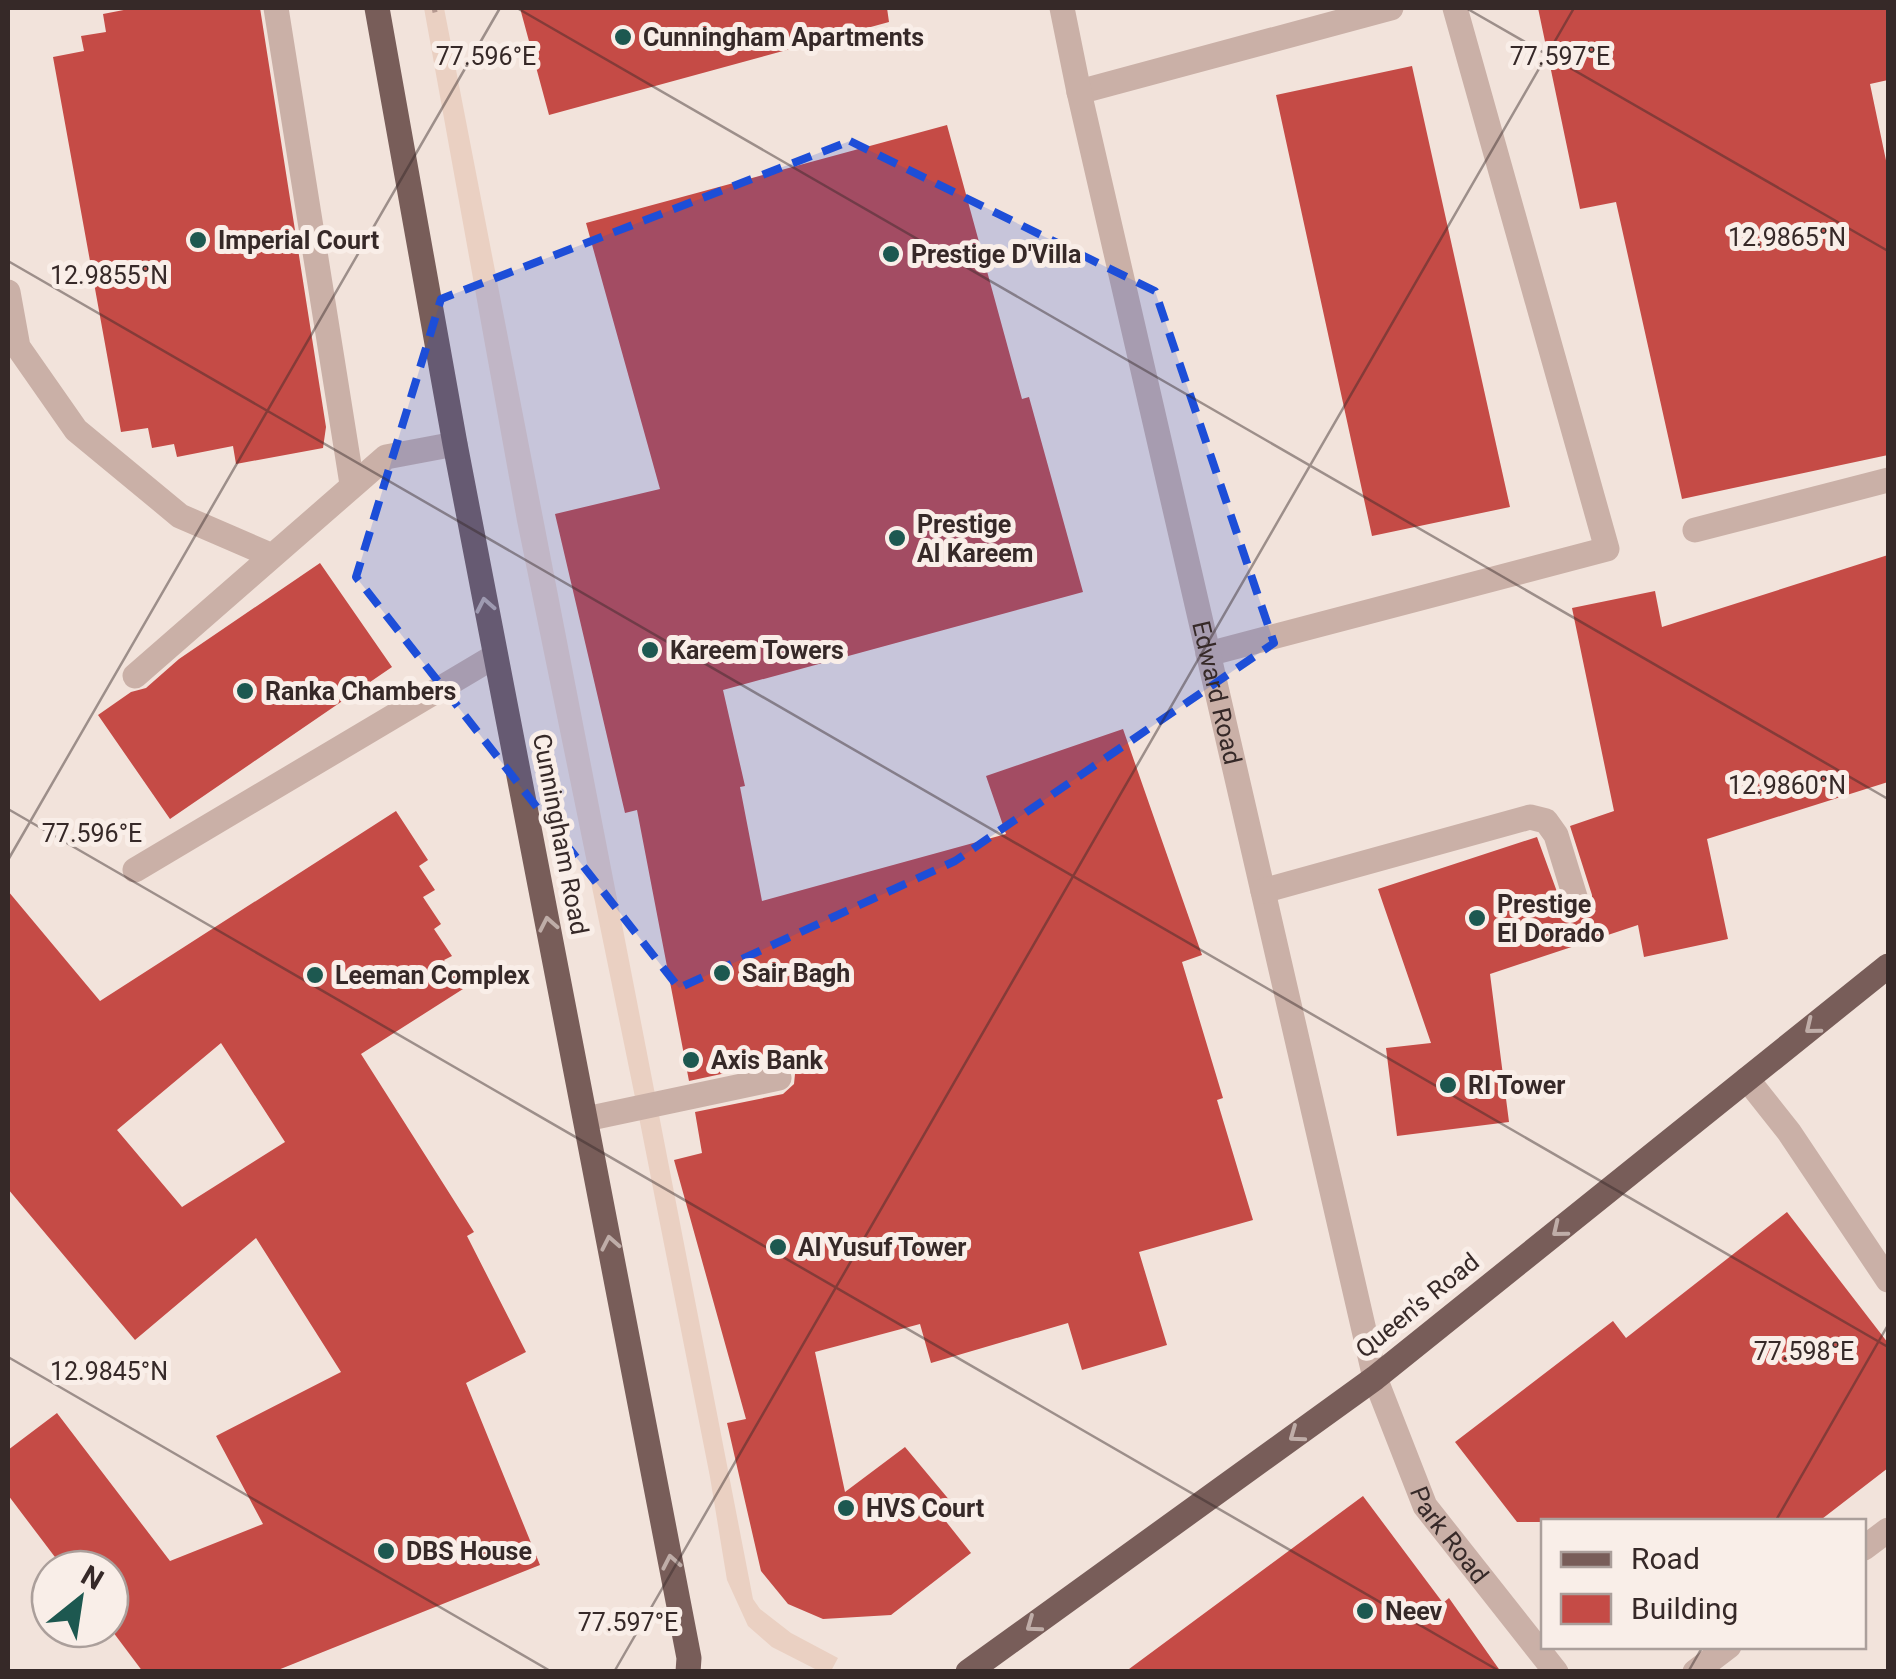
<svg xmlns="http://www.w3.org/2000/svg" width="1896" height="1679" font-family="Roboto,sans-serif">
  <rect width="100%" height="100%" fill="#f2e3db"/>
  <!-- plaza -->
  <path fill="#ead0c2" d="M 424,8 L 444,8 L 753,1599 L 760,1609 L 791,1633 L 838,1658 L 831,1671 L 819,1671 L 772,1647 L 748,1626 L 727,1580 L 710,1477 L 637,1107 L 517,521 Z"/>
  <!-- building -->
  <path fill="#c54b46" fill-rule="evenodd" d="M 134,8 L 260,8 L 326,427 L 323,448 L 236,464 L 233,446 L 177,457 L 174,444 L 152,448 L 148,428 L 121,432 L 53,57 L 84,51 L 81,36 L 106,32 L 103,14 Z
    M 520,8 L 887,8 L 889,22 L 549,115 Z
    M 1538,8 L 1888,8 L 1888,80 L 1870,84 L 1888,170 L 1888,455 L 1682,499 L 1616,202 L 1580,209 Z
    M 1412,66 L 1510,507 L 1372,536 L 1276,95 Z
    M 947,125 L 1022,399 L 1029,397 L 1083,592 L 723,690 L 745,786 L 740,787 L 762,901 L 1006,834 L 986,776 L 1123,729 L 1202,955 L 1182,962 L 1223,1098 L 1217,1100 L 1253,1220 L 1139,1252 L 1167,1345 L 1082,1370 L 1068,1323 L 931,1363 L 920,1324 L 815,1352 L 845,1492 L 905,1447 L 951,1502 L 940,1514 L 971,1553 L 891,1615 L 823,1619 L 788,1604 L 761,1571 L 727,1423 L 746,1419 L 674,1160 L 702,1153 L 695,1112 L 783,1094 L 794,1084 L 795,1074 L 785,1063 L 777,1062 L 689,1081 L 637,810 L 625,813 L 555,514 L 660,489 L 586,223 Z
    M 1888,555 L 1888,782 L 1707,839 L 1728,939 L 1644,957 L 1638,925 L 1490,974 L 1509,1122 L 1397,1136 L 1386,1048 L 1431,1043 L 1378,889 L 1537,837 L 1564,911 L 1580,916 L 1592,905 L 1592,895 L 1570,826 L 1614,811 L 1572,608 L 1655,591 L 1662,627 Z
    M 320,563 L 392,667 L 170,819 L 98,715 L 131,692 L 146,688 L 179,659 Z
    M 396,811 L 428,860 L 419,866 L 435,890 L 423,897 L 441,924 L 434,929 L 452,956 L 444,960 L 463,989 L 361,1054 L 474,1232 L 467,1236 L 526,1352 L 466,1383 L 540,1565 L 273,1672 L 143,1672 L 110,1628 L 110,1569 L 64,1569 L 8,1495 L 8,1450 L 57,1413 L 170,1561 L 263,1524 L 216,1436 L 341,1372 L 256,1238 L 135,1340 L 8,1189 L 8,891 L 100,1001 ZM 221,1043 L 285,1142 L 182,1207 L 117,1130 Z
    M 1787,1212 L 1888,1343 L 1888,1468 L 1818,1522 L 1517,1522 L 1455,1442 L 1613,1321 L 1626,1338 Z
    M 1363,1496 L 1443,1603 L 1449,1598 L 1501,1672 L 1125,1672 Z"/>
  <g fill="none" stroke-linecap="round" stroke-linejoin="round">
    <!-- path -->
    <path stroke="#b69a91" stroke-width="6" stroke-dasharray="5 5" stroke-linecap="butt" d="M 432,10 L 441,8"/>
    <!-- service -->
    <path stroke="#cab0a7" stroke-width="25" d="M 276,8 L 352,484
      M 1079,92 L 1391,8
      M 8,292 L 18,347 L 76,430 L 180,516 L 270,555
      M 1695,530 L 1888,480
      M 1208,654 L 1607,549 L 1455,8
      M 135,676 L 386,457 L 455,444
      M 135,870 L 495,656
      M 586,1119 L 779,1078"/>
    <!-- minor -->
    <g stroke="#cab0a7" stroke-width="25">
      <path id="s1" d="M 1062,8 L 1079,92 L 1375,1378 L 1425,1506 L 1556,1672"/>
      <path d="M 1263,891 L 1530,817 L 1546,821 L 1556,835 L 1576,900"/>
      <path d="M 1747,1079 L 1789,1132 L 1888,1280"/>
      <path d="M 1864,1548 L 1888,1530"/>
      <path d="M 1695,1672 L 1729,1646"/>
    </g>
    <!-- primary -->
    <path stroke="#785d59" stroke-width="25" d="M 377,8 L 455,444 L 689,1658 L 688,1672
      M 968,1672 L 1375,1378 L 1888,966"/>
  </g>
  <!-- one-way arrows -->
  <defs><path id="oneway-chevron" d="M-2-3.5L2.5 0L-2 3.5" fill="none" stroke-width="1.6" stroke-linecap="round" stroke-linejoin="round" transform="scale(2.5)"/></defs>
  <g stroke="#bfada8">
    <use href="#oneway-chevron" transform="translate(485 605) rotate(-101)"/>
    <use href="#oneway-chevron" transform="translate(548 924) rotate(-101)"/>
    <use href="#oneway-chevron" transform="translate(1812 1027) rotate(141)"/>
    <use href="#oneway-chevron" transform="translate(1559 1230) rotate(141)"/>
    <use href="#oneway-chevron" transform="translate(610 1243) rotate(-101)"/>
    <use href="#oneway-chevron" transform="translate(1296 1435) rotate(144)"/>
    <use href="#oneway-chevron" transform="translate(671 1562) rotate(-101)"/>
    <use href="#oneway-chevron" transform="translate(1033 1625) rotate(144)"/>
  </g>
  <!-- marked area -->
  <path fill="#1d4ed8" fill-opacity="0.2" stroke="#1d4ed8" stroke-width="8" stroke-dasharray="20 12" stroke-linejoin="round" d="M 850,141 L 1155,291 L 1274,643 L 955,861 L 679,988 L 356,577 L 441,299 Z"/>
  <!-- ticks -->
  <path fill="none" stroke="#362928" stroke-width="2.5" stroke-opacity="0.45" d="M 517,8 L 1888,799M 1466,8 L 1888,251M 8,261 L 1888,1347M 8,809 L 1501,1672M 8,860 L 500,8M 8,1357 L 552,1672M 1775,1522 L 1888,1325M 614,1672 L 1574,8M 1688,1672 L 1703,1646"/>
  <!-- markers -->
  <g fill="#1d5850" stroke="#f9eee8" stroke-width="4">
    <circle cx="623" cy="37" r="10"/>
    <circle cx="198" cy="240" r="10"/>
    <circle cx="891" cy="254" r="10"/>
    <circle cx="897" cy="538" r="10"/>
    <circle cx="650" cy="650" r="10"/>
    <circle cx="245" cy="691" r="10"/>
    <circle cx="1477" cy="918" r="10"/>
    <circle cx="722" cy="973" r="10"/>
    <circle cx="315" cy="975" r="10"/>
    <circle cx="691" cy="1060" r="10"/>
    <circle cx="1448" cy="1085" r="10"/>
    <circle cx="778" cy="1247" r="10"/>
    <circle cx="846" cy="1508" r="10"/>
    <circle cx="386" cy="1551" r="10"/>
    <circle cx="1365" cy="1611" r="10"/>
  </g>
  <g text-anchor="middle" stroke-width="10" stroke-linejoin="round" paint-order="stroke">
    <!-- poi labels -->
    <g font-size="25" font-weight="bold" fill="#362928" stroke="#f9eee8" text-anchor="start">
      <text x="643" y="46">Cunningham Apartments</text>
      <text x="218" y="249">Imperial Court</text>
      <text x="911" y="263">Prestige D'Villa</text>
      <text x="917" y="533">Prestige<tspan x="917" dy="29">Al Kareem</tspan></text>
      <text x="670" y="659">Kareem Towers</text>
      <text x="265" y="700">Ranka Chambers</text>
      <text x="1497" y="913">Prestige<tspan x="1497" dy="29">El Dorado</tspan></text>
      <text x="742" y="982">Sair Bagh</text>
      <text x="335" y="984">Leeman Complex</text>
      <text x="711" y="1069">Axis Bank</text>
      <text x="1468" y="1094">RI Tower</text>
      <text x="798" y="1256">Al Yusuf Tower</text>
      <text x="866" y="1517">HVS Court</text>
      <text x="406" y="1560">DBS House</text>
      <text x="1385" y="1620">Neev</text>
    </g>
    <!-- street labels -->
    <g font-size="25" fill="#362928" stroke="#f9eee8">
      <text dy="9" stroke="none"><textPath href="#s1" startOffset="702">Edward Road</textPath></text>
      <text transform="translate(561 834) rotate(79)" y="9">Cunningham Road</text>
      <text transform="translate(1417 1305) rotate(-39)" y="9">Queen's Road</text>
      <text dy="9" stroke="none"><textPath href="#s1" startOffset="1580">Park Road</textPath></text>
    </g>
  </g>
  <g font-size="25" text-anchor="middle" fill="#362928" stroke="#f9eee8" stroke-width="10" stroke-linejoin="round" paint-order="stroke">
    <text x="1560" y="65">77.597°E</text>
    <text x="486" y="65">77.596°E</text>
    <text x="1787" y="246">12.9865°N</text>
    <text x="109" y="284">12.9855°N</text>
    <text x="1787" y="794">12.9860°N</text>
    <text x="92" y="842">77.596°E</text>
    <text x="1804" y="1360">77.598°E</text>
    <text x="109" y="1380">12.9845°N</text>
    <text x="628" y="1631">77.597°E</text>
  </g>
  <!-- border -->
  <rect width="1896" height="1679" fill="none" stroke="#362928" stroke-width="20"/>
  <!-- legend -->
  <rect x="1541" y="1519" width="325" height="130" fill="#f9eee8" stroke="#ab9f9b" stroke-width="2.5"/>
  <rect x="1561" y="1552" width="50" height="15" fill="#785d59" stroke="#ab9f9b" stroke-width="2.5"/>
  <text x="1631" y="1569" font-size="30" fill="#362928">Road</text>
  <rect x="1561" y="1594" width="50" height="30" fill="#c54b46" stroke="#ab9f9b" stroke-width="2.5"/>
  <text x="1631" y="1619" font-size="30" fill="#362928">Building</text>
  <!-- north arrow -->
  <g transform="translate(80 1599) rotate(30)"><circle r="48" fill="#f9eee8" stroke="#ab9f9b" stroke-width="2.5"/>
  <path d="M0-8L18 38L0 25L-18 38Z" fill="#1d5850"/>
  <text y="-15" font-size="28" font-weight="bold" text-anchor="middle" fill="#362928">N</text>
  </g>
</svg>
